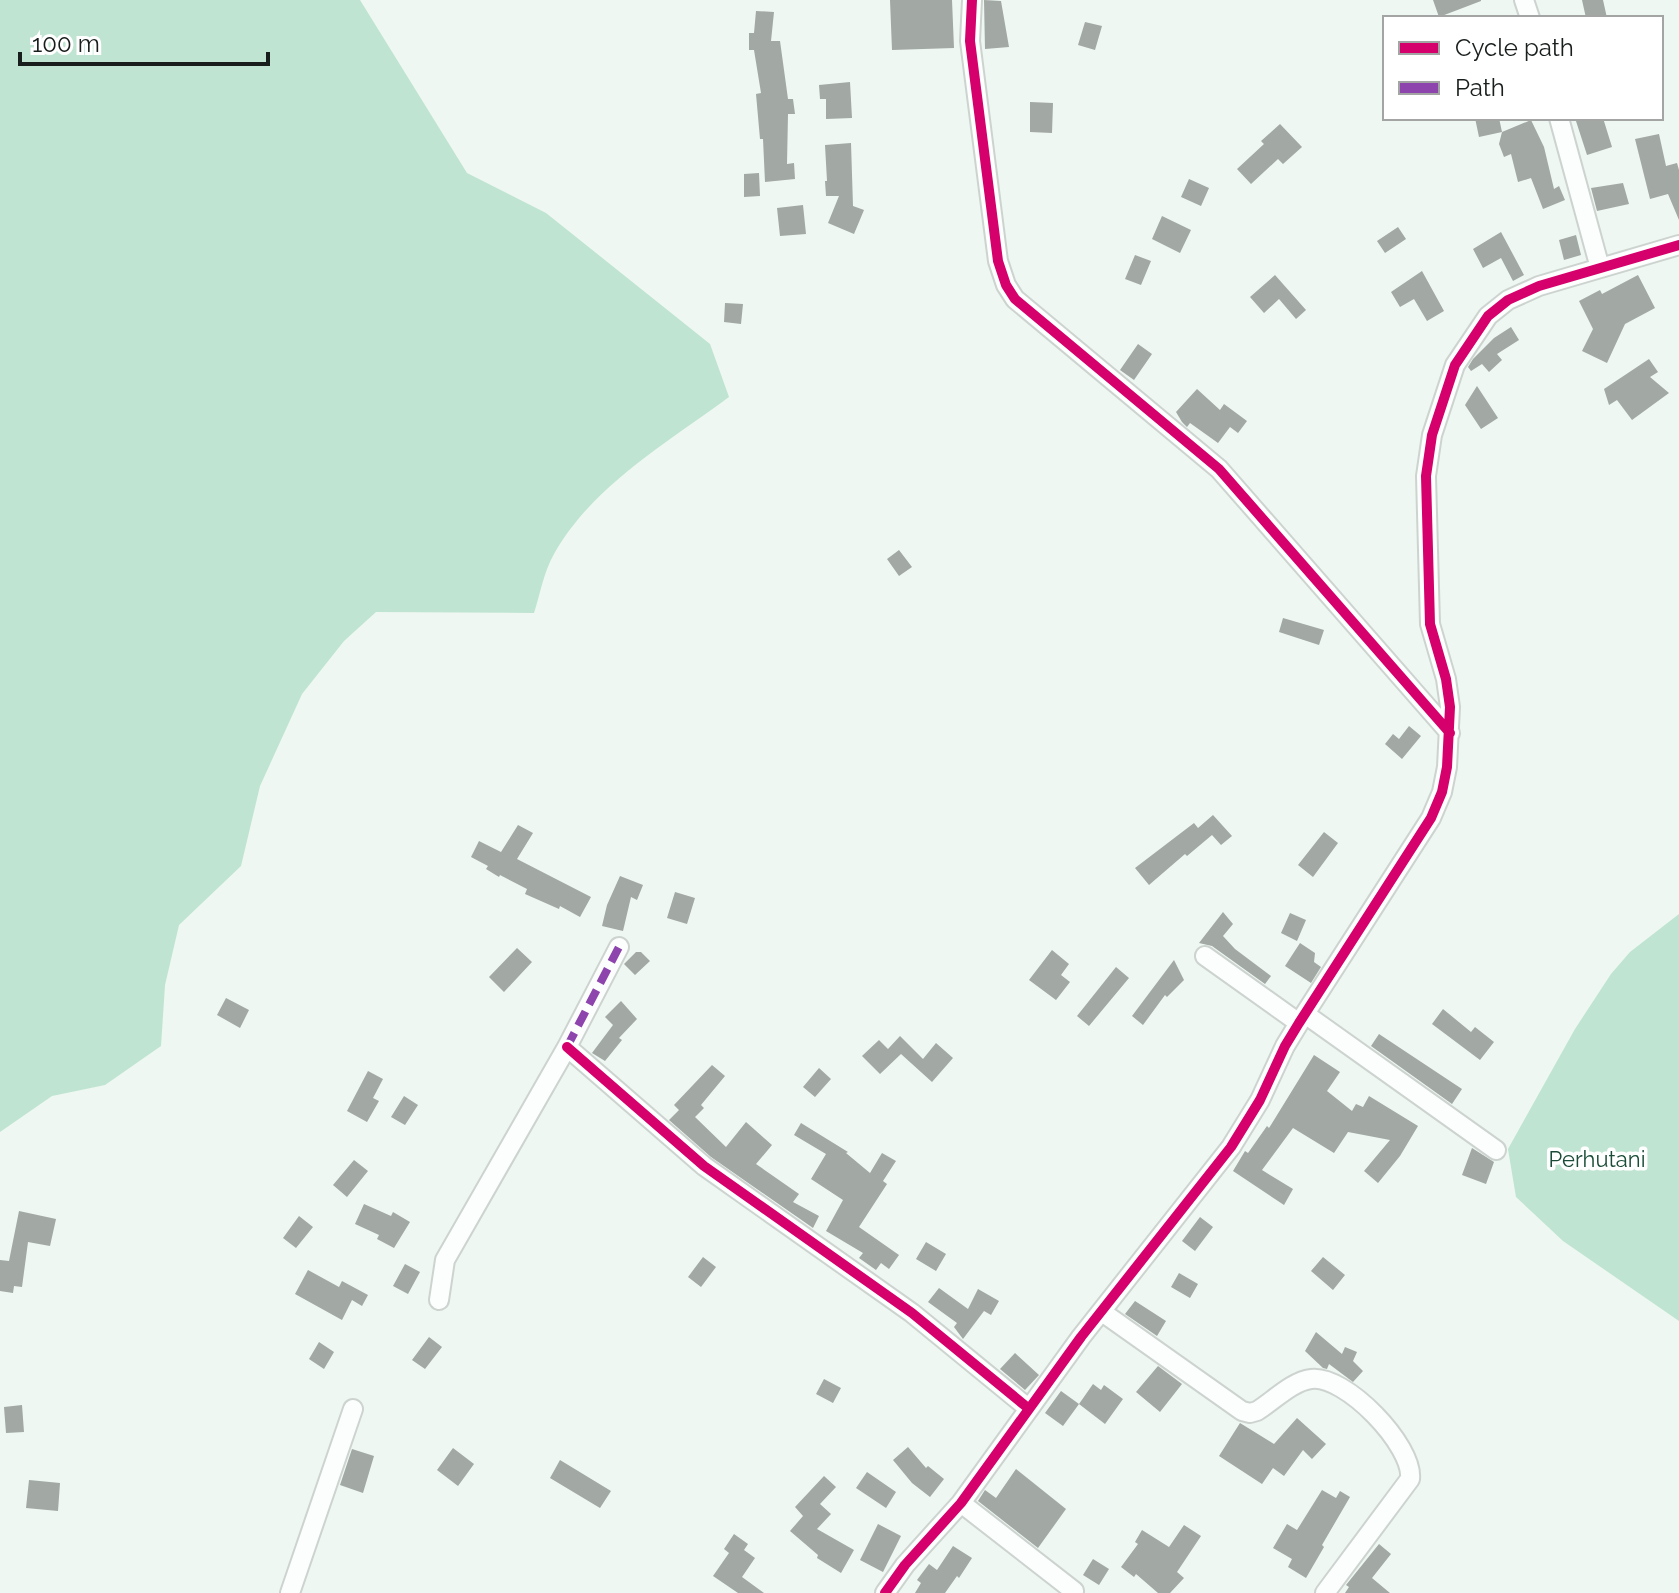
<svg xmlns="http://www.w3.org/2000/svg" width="1679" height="1593" font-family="Raleway,sans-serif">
  <rect width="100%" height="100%" fill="#eef7f2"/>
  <!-- green -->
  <path fill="#bfe4d1" d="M 0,0 L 360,0 L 467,173 L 546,213 L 710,344 L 729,397 C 668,442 592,486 554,554 C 544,571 540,594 534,613 L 376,612 L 344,641 L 302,694 L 260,786 L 241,866 L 179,925 L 165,985 L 161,1046 L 105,1085 L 52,1096 L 0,1132 Z
    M 1679,914 L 1679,1321 L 1563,1241 L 1516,1197 L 1508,1149 L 1575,1029 L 1611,974 L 1630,952 Z"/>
  <!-- building -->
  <path fill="#a2a8a4" d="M 890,0 L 952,0 L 954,48 L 892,50 Z
    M 984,0 L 1001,1 L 1009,47 L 985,49 Z
    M 1433,0 L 1481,0 L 1481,1 L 1439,17 Z
    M 1582,0 L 1603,0 L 1607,18 L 1586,18 Z
    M 756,11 L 774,12 L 771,41 L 780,41 L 788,99 L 793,99 L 795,114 L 788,114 L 787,164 L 794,163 L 795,179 L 765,182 L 763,139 L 760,139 L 756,94 L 761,93 L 754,50 L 749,50 L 749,33 L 754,33 Z
    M 1085,22 L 1102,26 L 1095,50 L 1078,45 Z
    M 850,82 L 852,118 L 826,119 L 826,99 L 820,99 L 819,85 Z
    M 1030,102 L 1053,103 L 1052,133 L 1030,132 Z
    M 1475,118 L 1499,118 L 1502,132 L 1479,137 Z
    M 1575,118 L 1603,118 L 1612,147 L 1587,155 Z
    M 1531,120 L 1544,147 L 1554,189 L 1559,186 L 1565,200 L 1543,209 L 1531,178 L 1518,182 L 1511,154 L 1504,157 L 1499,144 L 1502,132 Z
    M 1280,124 L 1302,147 L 1283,164 L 1278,159 L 1251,184 L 1237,169 L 1264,144 L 1261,141 Z
    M 1659,134 L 1666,166 L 1677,163 L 1679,170 L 1679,220 L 1668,194 L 1650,199 L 1635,139 Z
    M 851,143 L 853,206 L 864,210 L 854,234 L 828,223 L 839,196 L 826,196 L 825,181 L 827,181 L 825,145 Z
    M 759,173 L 760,196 L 744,197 L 744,174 Z
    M 1189,179 L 1209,188 L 1201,206 L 1181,197 Z
    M 1623,183 L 1629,204 L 1597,211 L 1591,188 Z
    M 803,205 L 806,234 L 780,236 L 777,208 Z
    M 1162,216 L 1191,230 L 1180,253 L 1152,239 Z
    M 1398,227 L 1406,239 L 1385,253 L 1377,241 Z
    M 1501,232 L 1524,275 L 1513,281 L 1501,258 L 1483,268 L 1473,249 Z
    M 1576,235 L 1581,255 L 1564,260 L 1559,240 Z
    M 1135,255 L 1151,261 L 1141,285 L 1125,279 Z
    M 1422,271 L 1444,311 L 1427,321 L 1414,299 L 1400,307 L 1391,292 Z
    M 1275,275 L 1306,310 L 1296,319 L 1279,299 L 1264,313 L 1250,297 Z
    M 1638,275 L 1655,308 L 1625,324 L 1607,363 L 1582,351 L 1593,329 L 1579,301 L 1600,290 L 1602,294 Z
    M 725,303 L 743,304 L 741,324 L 724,322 Z
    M 1511,327 L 1519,340 L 1497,354 L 1502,360 L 1489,372 L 1482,364 L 1471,371 L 1468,367 L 1473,359 L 1494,338 Z
    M 1138,344 L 1152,354 L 1134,380 L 1120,370 Z
    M 1649,359 L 1658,372 L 1650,377 L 1669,393 L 1632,420 L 1617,400 L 1609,405 L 1604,389 Z
    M 1477,386 L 1498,418 L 1481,429 L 1465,405 Z
    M 1197,389 L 1220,410 L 1224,404 L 1247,421 L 1238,433 L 1230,427 L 1218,443 L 1190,423 L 1187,427 L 1182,422 L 1176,412 Z
    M 899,550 L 912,567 L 899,576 L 887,559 Z
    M 1283,618 L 1324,630 L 1319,645 L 1279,632 Z
    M 1409,726 L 1421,736 L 1402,759 L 1385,744 L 1393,734 L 1399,739 Z
    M 1213,815 L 1232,836 L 1221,845 L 1212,835 L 1187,856 L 1185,854 L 1149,885 L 1135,868 L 1194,823 L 1198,828 Z
    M 518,825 L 533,833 L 517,859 L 591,897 L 580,917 L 560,906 L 559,909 L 525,894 L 527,889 L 500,875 L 499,877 L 486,869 L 488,866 L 471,857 L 479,841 L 501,852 Z
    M 1324,832 L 1338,843 L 1313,877 L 1298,865 Z
    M 620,876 L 643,885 L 637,900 L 631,897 L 623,931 L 602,926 L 607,905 Z
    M 675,892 L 695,898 L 687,924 L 667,918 Z
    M 1223,912 L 1233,924 L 1223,936 L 1235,949 L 1271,976 L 1265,984 L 1212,946 L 1199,943 Z
    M 1290,913 L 1306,920 L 1297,941 L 1281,933 Z
    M 1300,943 L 1315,953 L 1314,962 L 1321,967 L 1311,983 L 1285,966 Z
    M 517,948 L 532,962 L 504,992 L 489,977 Z
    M 1052,950 L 1069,964 L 1061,975 L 1070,982 L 1056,1000 L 1029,980 Z
    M 636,952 L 641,952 L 650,961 L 635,975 L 624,964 Z
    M 1174,960 L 1184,980 L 1167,997 L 1165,995 L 1143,1025 L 1132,1016 Z
    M 1116,967 L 1129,978 L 1089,1026 L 1077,1016 Z
    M 226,998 L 249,1010 L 240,1028 L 217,1015 Z
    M 621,1001 L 637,1019 L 619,1038 L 622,1040 L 605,1061 L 592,1053 L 613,1025 L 605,1017 Z
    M 1443,1009 L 1471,1032 L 1475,1027 L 1494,1042 L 1480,1060 L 1432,1024 Z
    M 1379,1034 L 1462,1089 L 1452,1104 L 1371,1046 Z
    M 900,1036 L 923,1059 L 936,1043 L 953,1058 L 932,1082 L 901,1054 L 880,1074 L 862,1056 L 879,1040 L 888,1049 Z
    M 1314,1055 L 1340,1072 L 1327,1091 L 1352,1111 L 1356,1104 L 1363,1107 L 1369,1096 L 1418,1126 L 1400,1156 L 1378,1183 L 1364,1171 L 1390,1140 L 1348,1132 L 1334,1153 L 1293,1128 L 1262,1170 L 1293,1189 L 1284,1205 L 1233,1171 L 1245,1151 L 1248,1153 L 1267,1126 L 1269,1128 Z
    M 712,1065 L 725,1076 L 701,1105 L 704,1108 L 695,1117 L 726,1147 L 746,1122 L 772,1145 L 756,1164 L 799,1194 L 793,1202 L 819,1216 L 813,1228 L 711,1157 L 669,1120 L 679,1110 L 674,1105 Z
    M 819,1068 L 831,1079 L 815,1097 L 803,1087 Z
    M 368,1071 L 383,1079 L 373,1098 L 379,1101 L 367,1122 L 347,1111 Z
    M 404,1096 L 418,1105 L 405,1125 L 391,1117 Z
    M 801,1123 L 848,1152 L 846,1153 L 870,1173 L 882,1153 L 896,1161 L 883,1181 L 887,1184 L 859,1227 L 899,1255 L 889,1269 L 881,1263 L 876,1270 L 859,1258 L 863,1253 L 826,1231 L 843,1200 L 811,1179 L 826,1154 L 794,1135 Z
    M 1472,1148 L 1494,1162 L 1486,1184 L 1462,1175 Z
    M 354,1160 L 368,1171 L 347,1197 L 333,1185 Z
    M 364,1204 L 391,1216 L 393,1212 L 410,1222 L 394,1248 L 377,1239 L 379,1235 L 355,1224 Z
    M 19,1211 L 56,1219 L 50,1246 L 28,1242 L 22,1287 L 14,1286 L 13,1293 L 0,1291 L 0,1260 L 9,1261 Z
    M 299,1216 L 313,1227 L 296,1248 L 283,1238 Z
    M 1200,1217 L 1213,1227 L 1195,1251 L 1182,1241 Z
    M 926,1242 L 946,1254 L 936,1271 L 916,1259 Z
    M 703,1257 L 716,1267 L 701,1287 L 688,1277 Z
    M 1323,1257 L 1345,1275 L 1333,1290 L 1311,1271 Z
    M 405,1264 L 420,1272 L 408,1294 L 393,1286 Z
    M 308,1270 L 339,1287 L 342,1281 L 368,1295 L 362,1306 L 352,1300 L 342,1320 L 295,1294 Z
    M 1179,1273 L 1198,1284 L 1190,1298 L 1171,1287 Z
    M 939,1288 L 968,1309 L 978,1289 L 999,1301 L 991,1315 L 984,1311 L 963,1339 L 954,1327 L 957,1323 L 928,1302 Z
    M 1135,1301 L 1166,1321 L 1157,1336 L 1125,1314 Z
    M 1316,1332 L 1342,1354 L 1345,1347 L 1357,1352 L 1353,1361 L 1363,1371 L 1353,1382 L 1329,1364 L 1327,1369 L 1323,1368 L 1305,1351 Z
    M 429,1337 L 442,1347 L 425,1369 L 412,1360 Z
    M 319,1342 L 334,1352 L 324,1369 L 309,1359 Z
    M 1015,1353 L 1039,1375 L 1025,1390 L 1000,1369 Z
    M 1158,1366 L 1182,1384 L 1160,1412 L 1136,1392 Z
    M 824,1379 L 841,1388 L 833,1403 L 816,1394 Z
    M 1093,1384 L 1101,1390 L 1104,1385 L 1123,1399 L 1105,1424 L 1079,1404 Z
    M 1061,1391 L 1079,1404 L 1063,1426 L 1045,1413 Z
    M 22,1405 L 24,1432 L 6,1433 L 4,1407 Z
    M 1297,1418 L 1326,1444 L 1312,1459 L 1303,1450 L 1284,1476 L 1273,1468 L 1262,1484 L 1219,1456 L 1240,1423 L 1274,1444 Z
    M 908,1447 L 926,1468 L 928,1466 L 944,1479 L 930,1497 L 912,1483 L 893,1460 Z
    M 453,1448 L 474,1464 L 458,1486 L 437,1470 Z
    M 352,1449 L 374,1456 L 363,1493 L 340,1485 Z
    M 560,1460 L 611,1491 L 600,1508 L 550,1478 Z
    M 1016,1469 L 1066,1509 L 1038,1548 L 978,1501 L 985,1490 L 996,1498 Z
    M 867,1472 L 896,1492 L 886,1508 L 856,1488 Z
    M 824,1476 L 836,1487 L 820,1504 L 831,1514 L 817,1529 L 854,1550 L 841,1573 L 817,1558 L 818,1555 L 790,1531 L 803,1516 L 795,1507 Z
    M 29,1480 L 60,1483 L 58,1511 L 26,1508 Z
    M 1322,1490 L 1336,1498 L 1340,1491 L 1350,1497 L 1322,1545 L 1324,1547 L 1306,1578 L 1288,1567 L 1292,1559 L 1273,1548 L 1287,1524 L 1297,1530 Z
    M 878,1524 L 901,1536 L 883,1572 L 860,1560 Z
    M 1184,1525 L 1201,1536 L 1177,1572 L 1184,1578 L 1170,1593 L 1158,1593 L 1136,1574 L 1134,1577 L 1121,1567 L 1138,1544 L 1135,1542 L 1142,1530 L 1169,1547 Z
    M 734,1534 L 748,1544 L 744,1550 L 755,1558 L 742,1577 L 764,1593 L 738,1593 L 713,1576 L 729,1553 L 724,1549 Z
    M 1379,1544 L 1391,1554 L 1372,1578 L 1390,1593 L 1345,1593 L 1349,1587 L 1346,1585 Z
    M 953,1546 L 972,1558 L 959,1578 L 957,1576 L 945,1593 L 915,1593 L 921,1583 L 917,1580 L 929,1564 L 937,1570 Z
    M 1093,1559 L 1109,1569 L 1099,1585 L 1083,1575 Z"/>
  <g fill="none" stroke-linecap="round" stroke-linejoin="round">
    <defs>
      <path id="street" d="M 972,0 L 970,41 L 998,261 L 1006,285 L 1015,299 L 1219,469 L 1450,733
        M 1524,0 L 1530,18
        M 1559,118 L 1600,268
        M 1205,956 L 1299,1023
        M 1305,1014 L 1496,1150
        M 567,1047 L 704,1166 L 912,1313 L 1028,1408
        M 439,1300 L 445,1260 L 567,1047 L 619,947
        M 1102,1312 L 1242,1411 L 1250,1413 L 1257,1411 C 1273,1401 1293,1381 1311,1379 C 1345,1374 1414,1446 1410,1479 L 1325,1593
        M 961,1503 L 1074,1591
        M 290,1593 L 353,1409
        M 885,1593 L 905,1565 L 961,1503 L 1081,1337 L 1231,1147 L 1260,1100 L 1285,1046 L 1299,1023 L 1431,818 L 1442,792 L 1447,767 L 1450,707 L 1446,679 L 1430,624 L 1426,476 L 1432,435 L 1455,365 L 1488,316 L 1508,300 L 1539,286 L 1679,245"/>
    </defs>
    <!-- street casing -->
    <use href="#street" stroke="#cdd4d0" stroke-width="22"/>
    <!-- street -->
    <use href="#street" stroke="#fcfefd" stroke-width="18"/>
    <!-- quiet -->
    <path stroke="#8e44ad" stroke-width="8" stroke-dasharray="16 8" stroke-linecap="butt" d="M 567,1047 L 619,947"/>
    <defs>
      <path id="cycleway" d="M 972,0 L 970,41 L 998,261 L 1006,285 L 1015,299 L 1219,469 L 1450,733
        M 567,1047 L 704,1166 L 912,1313 L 1028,1408
        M 885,1593 L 905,1565 L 961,1503 L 1081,1337 L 1231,1147 L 1260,1100 L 1285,1046 L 1299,1023 L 1431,818 L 1442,792 L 1447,767 L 1450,707 L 1446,679 L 1430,624 L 1426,476 L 1432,435 L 1455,365 L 1488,316 L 1508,300 L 1539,286 L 1679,245"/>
    </defs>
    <!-- cycleway casing -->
    <use href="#cycleway" stroke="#fff" stroke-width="15"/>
    <!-- cycleway -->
    <use href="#cycleway" stroke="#d6006c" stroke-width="10"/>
  </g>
  <g text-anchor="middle" stroke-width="7" stroke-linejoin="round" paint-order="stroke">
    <!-- park labels -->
    <g font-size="22" fill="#1b4c37" stroke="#fff">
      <text x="1597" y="1167">Perhutani</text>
    </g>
  </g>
  <!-- legend -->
  <rect x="1383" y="16" width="280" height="104" fill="#ffffff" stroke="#a3a5a4" stroke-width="2"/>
  <rect x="1399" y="42" width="40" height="12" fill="#d6006c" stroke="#a3a5a4" stroke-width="2"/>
  <text x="1455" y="56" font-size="24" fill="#181e1b">Cycle path</text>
  <rect x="1399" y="82" width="40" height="12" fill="#8e44ad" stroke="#a3a5a4" stroke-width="2"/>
  <text x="1455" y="96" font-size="24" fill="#181e1b">Path</text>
  <!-- scale -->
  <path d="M20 52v12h248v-12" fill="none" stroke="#181e1b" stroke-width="4"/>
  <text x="32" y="52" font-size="24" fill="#181e1b" stroke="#ffffff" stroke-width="6" paint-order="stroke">100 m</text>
</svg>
